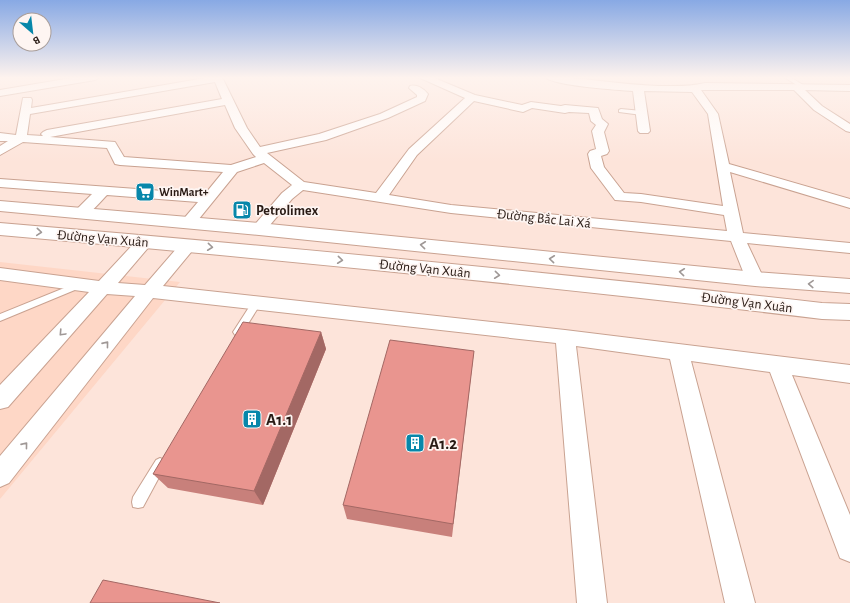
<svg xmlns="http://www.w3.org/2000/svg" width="850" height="603" font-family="'Alegreya Sans',sans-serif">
  <rect width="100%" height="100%" fill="#fde4da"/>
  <!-- built -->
  <path fill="#fed7c6" d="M 0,262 L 180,282 L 0,499 Z"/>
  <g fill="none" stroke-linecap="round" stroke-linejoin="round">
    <defs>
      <path id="lane" d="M 784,77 L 790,77 L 808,88 L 803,89 Z
        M 621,109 L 642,111 L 645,113 L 642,115 L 619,112 L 619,110 Z
        M 79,282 L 82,283 L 83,285 L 82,287 L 0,321 L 0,314 Z
        M 256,300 L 261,303 L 241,335 L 235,335 L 233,332 L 235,329 L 253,301 Z
        M 160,458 L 164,460 L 166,464 L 164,468 L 143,507 L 138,508 L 133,507 L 132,502 L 133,497 L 156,460 Z"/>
      <path id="street" d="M 77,77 L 100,77 L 95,80 L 0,96 L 0,90 Z
        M 211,77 L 222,77 L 247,128 L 260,147 L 319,134 L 380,114 L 417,97 L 417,95 L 409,88 L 410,86 C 417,84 424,89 428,94 L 425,101 L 388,118 L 326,140 L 267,153 L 304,182 L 376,193 L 409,149 L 465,98 L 418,77 L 432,77 L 475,95 L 522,105 L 531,102 L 561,106 L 565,105 L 598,108 L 602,119 L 608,124 L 604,132 L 609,151 L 607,154 L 601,156 L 604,167 L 624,193 L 641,194 L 723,206 L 708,114 L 692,92 L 644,91 L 650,131 L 648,133 L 640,133 L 638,131 L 633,91 C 618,90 554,86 545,77 C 583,77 621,85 659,86 C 674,86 690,87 705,83 L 850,85 L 850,91 L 805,90 L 822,106 L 850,124 L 850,132 L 846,131 L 814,110 L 794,90 L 701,90 L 718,114 L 729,164 L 850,199 L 850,208 L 730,172 L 743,233 L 850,243 L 850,253 L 747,243 L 764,279 L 761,283 L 755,285 L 749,283 L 746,279 L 731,241 L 451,213 L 303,190 L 292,199 L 264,232 L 259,234 L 254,232 L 251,229 L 282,193 L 292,185 L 264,163 L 237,172 L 194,225 L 189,227 L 184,225 L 181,222 L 198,202 L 107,195 C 98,204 88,219 75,216 L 73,213 L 92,194 L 0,187 L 0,179 L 205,194 L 223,172 L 120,165 L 115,164 L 107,148 L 23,142 L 0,155 L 0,146 L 8,141 L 0,141 L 0,133 L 16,135 L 23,98 L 31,98 L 32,100 L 31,108 ZM 215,82 L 222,99 L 47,130 L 43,132 L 41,134 L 43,136 L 27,135 L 30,114 ZM 474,101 L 523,112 L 532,108 L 565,113 L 569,112 L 589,113 L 591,121 L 596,125 L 592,131 L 596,149 L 590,151 L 588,154 L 591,168 L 615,200 L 641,202 L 724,215 L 727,231 L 451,205 L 389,195 L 417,155 ZM 225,105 L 235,128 L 253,154 L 256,157 L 231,165 L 124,157 L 115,142 L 50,137 Z
        M 145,237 L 151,238 L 153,242 L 118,283 L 145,285 L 183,241 L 189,240 L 195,241 L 197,245 L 163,286 L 565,330 L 850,365 L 850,383 L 792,375 L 850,515 L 850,562 L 840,558 L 770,372 L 691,361 L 755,603 L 725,603 L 670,359 L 576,346 L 607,603 L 577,603 L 556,343 L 153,298 L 9,483 L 0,487 L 0,456 L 135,296 L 107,294 L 8,407 L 0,409 L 0,385 L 89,292 L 0,280 L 0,268 L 99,281 L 139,238 Z"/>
      <path id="highway" d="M 0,201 L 259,223 L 755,272 L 850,279 L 850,293 L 755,286 L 259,235 L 0,211 Z
        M 0,223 C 274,246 548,272 822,303 L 850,304 L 850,320 L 822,319 C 548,286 274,259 0,235 Z"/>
    </defs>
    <!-- lane casing -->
    <use href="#lane" stroke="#c9a291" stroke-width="2"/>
    <!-- street casing -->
    <use href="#street" stroke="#c9a291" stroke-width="2"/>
    <!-- highway casing -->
    <use href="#highway" stroke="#c9a291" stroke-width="2"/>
    <!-- lane -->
    <use href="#lane" fill="#fff" fill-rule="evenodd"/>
    <!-- street -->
    <use href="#street" fill="#fff" fill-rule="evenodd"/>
    <!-- highway -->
    <use href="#highway" fill="#fff" fill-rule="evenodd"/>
  </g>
  <!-- wall -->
  <path fill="#c8807b" d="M 321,332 L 326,349 L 263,505 L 168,488 L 153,474 Z
    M 474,351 L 452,537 L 347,519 L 343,505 Z"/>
  <!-- shaded-wall -->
  <path fill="#a36864" d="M 321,332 L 326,349 L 263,505 L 254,491 Z"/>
  <!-- building -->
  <path fill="#e9958f" stroke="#a36864" d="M 243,322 L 321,332 L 254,491 L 153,474 Z
    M 390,340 L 474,351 L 453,524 L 343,505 Z
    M 103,580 L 220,603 L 90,603 Z"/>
  <!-- one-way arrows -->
  <defs><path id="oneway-chevron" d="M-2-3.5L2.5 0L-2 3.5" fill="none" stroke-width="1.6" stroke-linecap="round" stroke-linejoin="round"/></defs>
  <g stroke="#9f9896">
    <use href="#oneway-chevron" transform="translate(39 232) rotate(5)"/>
    <use href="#oneway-chevron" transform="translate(423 245) rotate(-174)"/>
    <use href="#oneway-chevron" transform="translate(210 247) rotate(6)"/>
    <use href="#oneway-chevron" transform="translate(552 259) rotate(-174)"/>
    <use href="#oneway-chevron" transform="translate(340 260) rotate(6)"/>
    <use href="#oneway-chevron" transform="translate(682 272) rotate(-174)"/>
    <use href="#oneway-chevron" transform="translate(497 275) rotate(6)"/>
    <use href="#oneway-chevron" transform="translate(811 284) rotate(-177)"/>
    <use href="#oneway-chevron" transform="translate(62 333) rotate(133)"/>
    <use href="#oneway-chevron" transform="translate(106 344) rotate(-51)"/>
    <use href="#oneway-chevron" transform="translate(25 445) rotate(-51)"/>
  </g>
  <!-- sky -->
  <linearGradient id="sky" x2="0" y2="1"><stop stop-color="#88a9e4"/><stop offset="0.48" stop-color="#fef3ee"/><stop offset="1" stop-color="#fef3ee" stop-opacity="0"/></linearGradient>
  <rect width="850" height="162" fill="url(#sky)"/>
  <!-- icons -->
  <defs>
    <symbol id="supermarket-square" viewBox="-11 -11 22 22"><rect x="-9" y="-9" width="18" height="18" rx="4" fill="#0787aa" stroke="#fef5f2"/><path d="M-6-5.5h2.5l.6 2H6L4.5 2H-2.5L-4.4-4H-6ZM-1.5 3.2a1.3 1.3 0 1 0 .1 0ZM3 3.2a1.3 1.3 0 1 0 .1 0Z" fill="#fff"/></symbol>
    <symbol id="fuel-square" viewBox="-11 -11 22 22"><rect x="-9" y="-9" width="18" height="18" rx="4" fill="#0787aa" stroke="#fef5f2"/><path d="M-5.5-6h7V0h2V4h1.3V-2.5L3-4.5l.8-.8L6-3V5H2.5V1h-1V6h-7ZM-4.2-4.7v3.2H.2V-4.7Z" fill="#fff"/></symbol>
    <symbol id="building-square" viewBox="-11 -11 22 22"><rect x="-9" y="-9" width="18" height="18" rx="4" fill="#0787aa" stroke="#fef5f2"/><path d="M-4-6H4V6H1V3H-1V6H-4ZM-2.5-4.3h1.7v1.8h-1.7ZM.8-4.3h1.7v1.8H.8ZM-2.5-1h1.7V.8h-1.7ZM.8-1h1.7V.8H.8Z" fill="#fff"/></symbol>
  </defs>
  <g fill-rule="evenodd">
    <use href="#supermarket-square" x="134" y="181" width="22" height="22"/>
    <use href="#fuel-square" x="231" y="199" width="22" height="22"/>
    <use href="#building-square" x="241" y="408" width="22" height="22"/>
    <use href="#building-square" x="404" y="432" width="22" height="22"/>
  </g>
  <g text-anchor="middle" stroke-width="3.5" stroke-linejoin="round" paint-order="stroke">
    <!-- far-poi labels -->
    <g font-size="12" font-weight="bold" fill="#291b15" stroke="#fef5f2" text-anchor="start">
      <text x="159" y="196">WinMart+</text>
    </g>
    <!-- poi labels -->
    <g font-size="14" font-weight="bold" fill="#291b15" stroke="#fef5f2" text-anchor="start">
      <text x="256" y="215">Petrolimex</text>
    </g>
    <!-- street labels -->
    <g font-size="14" fill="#291b15" stroke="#fef5f2">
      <text transform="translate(544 218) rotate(6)" y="5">Đường Bắc Lai Xá</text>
      <text transform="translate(103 238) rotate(5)" y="5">Đường Vạn Xuân</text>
      <text transform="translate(425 268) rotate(6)" y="5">Đường Vạn Xuân</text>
      <text transform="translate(747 302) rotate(7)" y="5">Đường Vạn Xuân</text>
    </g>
    <!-- near-poi labels -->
    <g font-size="17" font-weight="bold" fill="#291b15" stroke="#fef5f2" text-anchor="start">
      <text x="266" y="425">A1.1</text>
      <text x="429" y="449">A1.2</text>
    </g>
  </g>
  <!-- north arrow -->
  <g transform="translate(32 32) rotate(152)"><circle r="19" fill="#fef5f2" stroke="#a99e9a"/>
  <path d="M0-3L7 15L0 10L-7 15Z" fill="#0787aa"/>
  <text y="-6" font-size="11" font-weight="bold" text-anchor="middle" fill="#291b15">B</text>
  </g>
</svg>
